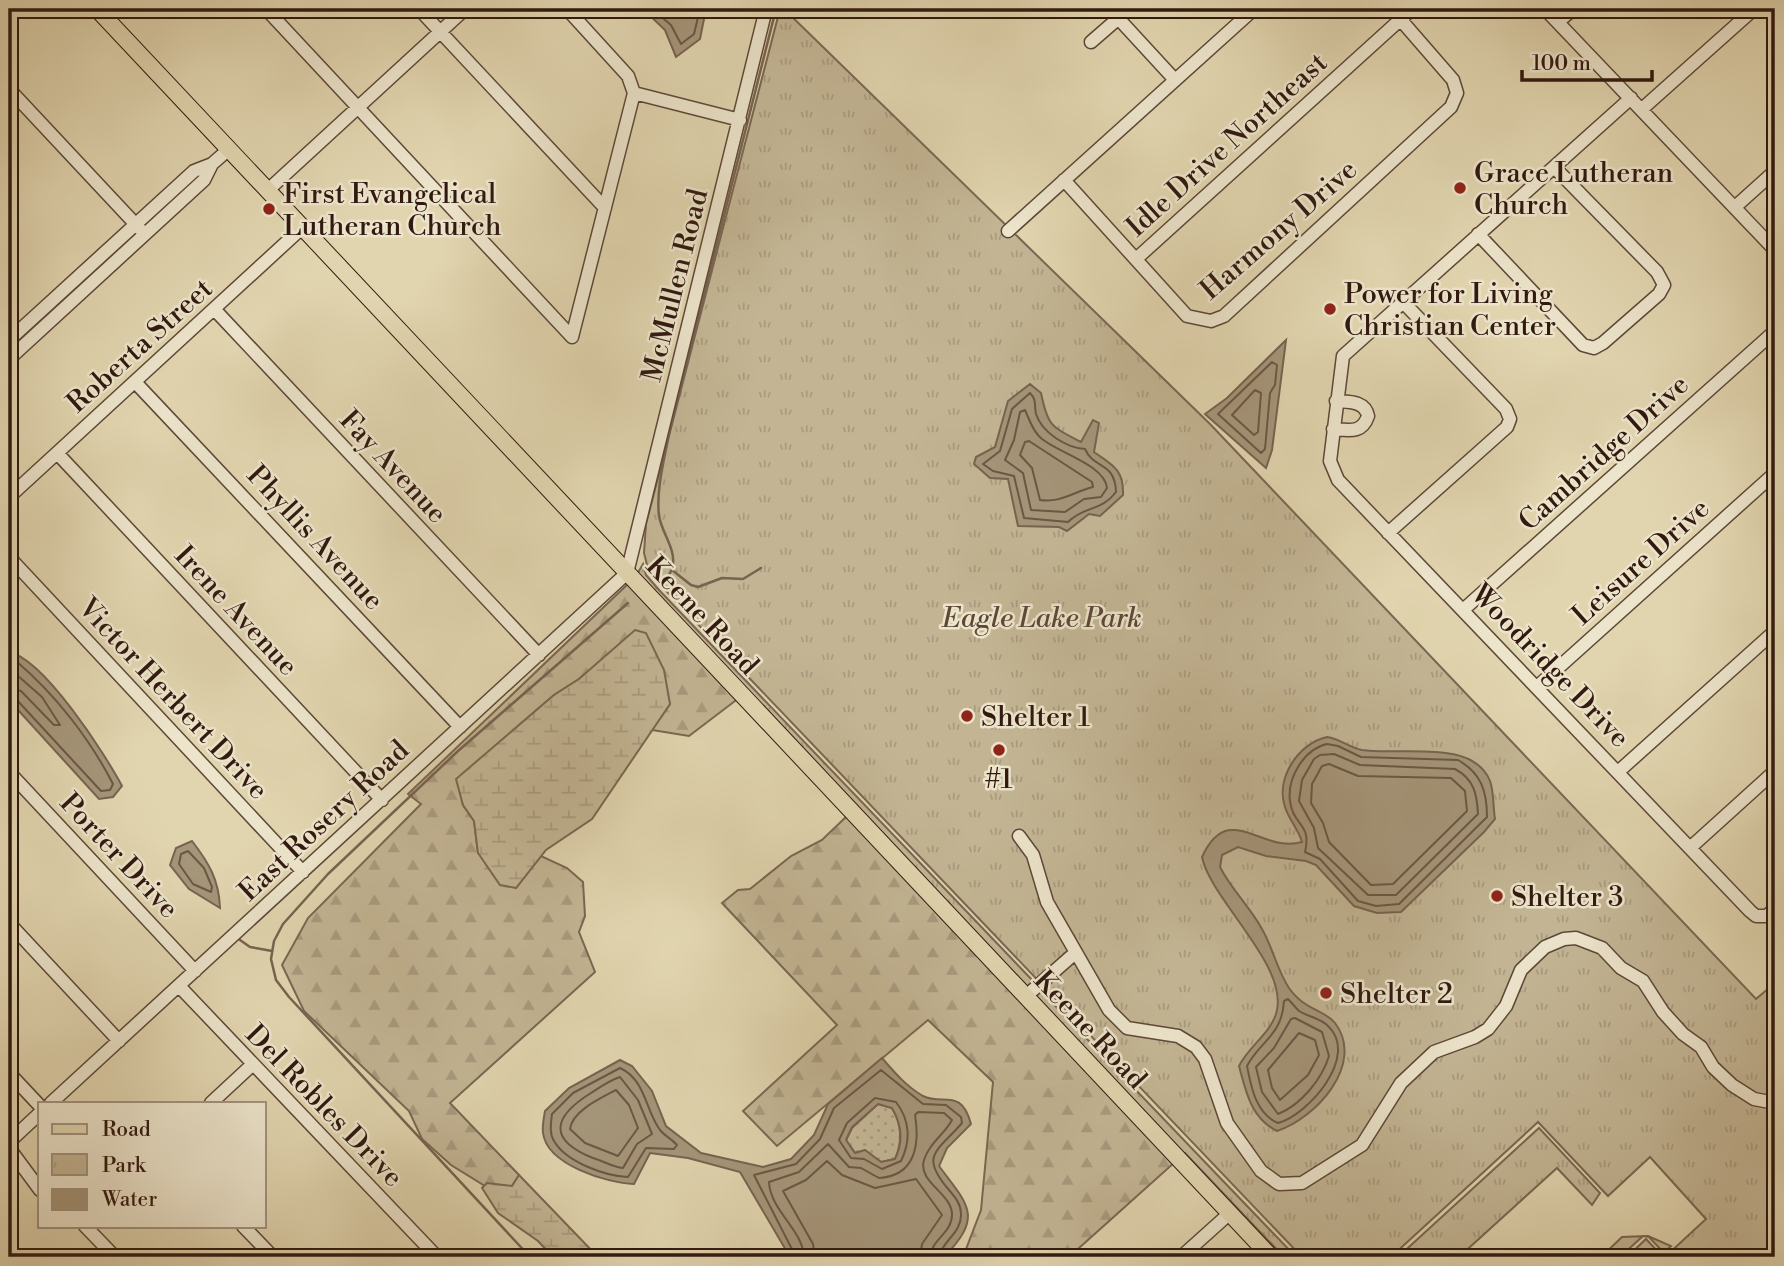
<svg xmlns="http://www.w3.org/2000/svg" width="1784" height="1266" font-family="'Libre Bodoni',serif">
  <defs>
    <pattern id="grass-dots" width="8" height="8" patternUnits="userSpaceOnUse" patternTransform="scale(1.75)"><rect width="8" height="8" fill="#c3b594"/><path d="M2 2h.1M6 6h.1" fill="none" stroke="#a89b7f" stroke-width="1.8" stroke-linecap="round"/></pattern>
    <pattern id="forest-firs" width="22" height="20" patternUnits="userSpaceOnUse" patternTransform="scale(1.75)"><rect width="22" height="20" fill="#c3b594"/><path d="M5 1l3.5 6h-7zM16 11l3.5 6h-7z" fill="#a89b7f"/></pattern>
    <pattern id="wetland-marsh" width="20" height="14" patternUnits="userSpaceOnUse" patternTransform="scale(1.75)"><rect width="20" height="14" fill="#c3b594"/><path d="M1 5h8M5 5V1M11 12h8M15 12V8" fill="none" stroke="#a89b7f"/></pattern>
    <pattern id="park-tufts" width="24" height="20" patternUnits="userSpaceOnUse" patternTransform="scale(1.75)"><rect width="24" height="20" fill="#c3b594"/><path d="M3 7l-1-3M5 7V3M7 7l1-3M15 17l-1-3M17 17v-4M19 17l1-3" fill="none" stroke="#a89b7f"/></pattern>
  </defs>
  <rect width="100%" height="100%" fill="#e1d5af"/>
  <filter id="stains"><feTurbulence type="fractalNoise" baseFrequency=".00286" numOctaves="4"/><feColorMatrix values="0 0 0 0 .2 0 0 0 0 .09 0 0 0 0 .02 0 0 0 .5 -.17"/></filter>
  <radialGradient id="worn" r=".72"><stop offset=".6" stop-color="#630" stop-opacity="0"/><stop offset="1" stop-color="#630" stop-opacity=".3"/></radialGradient>
  <!-- grass -->
  <path fill="url(#grass-dots)" stroke="#7a6752" stroke-width="2" d="M 878,1104 L 892,1108 C 902,1125 903,1141 895,1159 L 881,1162 L 865,1150 L 855,1153 L 846,1140 L 852,1128 Z"/>
  <!-- forest -->
  <path fill="url(#forest-firs)" stroke="#7a6752" stroke-width="2" d="M 630,582 L 739,698 L 689,736 L 652,730 L 670,704 L 635,631 L 579,679 L 554,695 L 457,779 L 463,805 L 474,821 L 478,853 L 516,888 L 541,856 L 567,868 L 583,882 L 585,916 L 579,932 L 595,972 L 450,1103 L 519,1175 L 512,1186 L 485,1186 L 451,1165 L 422,1139 L 409,1111 L 304,1011 L 282,965 L 308,918 L 421,804 L 408,794 Z
    M 848,815 L 1175,1162 L 1069,1257 L 963,1257 L 981,1210 L 993,1082 L 928,1020 L 777,1146 L 743,1111 L 837,1025 L 722,903 L 738,890 L 750,889 L 791,856 L 822,840 Z"/>
  <!-- wetland -->
  <path fill="url(#wetland-marsh)" stroke="#7a6752" stroke-width="2" d="M 635,630 L 646,633 L 664,670 L 670,704 L 592,819 L 546,850 L 516,888 L 500,885 L 478,853 L 474,821 L 463,805 L 456,779 L 554,695 L 579,679 Z
    M 519,1175 L 598,1257 L 553,1257 L 538,1241 L 498,1213 L 482,1188 L 487,1183 L 512,1186 Z"/>
  <!-- park -->
  <path fill="url(#park-tufts)" stroke="#7a6752" stroke-width="2" d="M 780,9 L 784,9 L 1210,424 L 1756,999 L 1775,983 L 1775,1257 L 1665,1257 L 1706,1219 L 1650,1157 L 1608,1196 L 1538,1122 L 1391,1257 L 1302,1257 L 649,573 L 644,553 L 646,524 Z
    M 643,564 L 646,575 L 659,590 L 1034,982 L 1025,990 L 636,576 Z
    M 1040,990 L 1296,1257 L 1284,1257 L 1185,1153 L 1181,1156 L 1032,998 Z
    M 1539,1128 L 1600,1193 L 1592,1205 L 1557,1168 L 1459,1257 L 1398,1257 Z
    M 1643,1236 L 1620,1257 L 1601,1257 L 1622,1237 L 1648,1236 L 1671,1246 L 1664,1253 L 1649,1237 Z
    M 1646,1239 L 1663,1257 L 1627,1257 Z"/>
  <!-- water -->
  <path fill="#a59579" stroke="#77634f" stroke-width="2" fill-rule="evenodd" d="M 643,9 L 706,9 L 700,39 L 676,57 L 665,30 Z
    M 1286,340 L 1272,450 L 1266,468 L 1205,414 L 1227,398 Z
    M 1030,384 L 1041,393 C 1048,427 1051,426 1081,442 L 1093,420 L 1099,423 L 1094,452 C 1112,465 1124,469 1123,495 L 1100,516 L 1089,514 L 1067,531 L 1059,527 L 1018,526 L 1008,479 L 990,478 L 974,464 L 976,457 L 995,447 L 1008,401 Z
    M 9,652 C 44,659 105,754 122,786 L 113,797 L 99,799 L 9,700 Z
    M 1327,737 C 1341,739 1348,747 1362,750 C 1399,756 1473,738 1490,781 C 1494,792 1493,807 1495,819 L 1484,832 L 1401,912 L 1377,913 L 1354,906 L 1316,865 L 1306,861 L 1266,856 L 1238,847 L 1222,855 L 1220,867 C 1231,889 1250,907 1262,929 C 1273,948 1277,970 1289,988 C 1305,1011 1324,1009 1335,1023 C 1366,1064 1315,1119 1277,1131 C 1251,1118 1246,1092 1239,1066 C 1249,1046 1269,1035 1276,1014 C 1291,967 1211,901 1202,857 C 1229,799 1261,854 1302,842 C 1299,830 1289,820 1285,807 C 1275,778 1299,743 1327,737 Z
    M 192,841 C 209,863 219,880 220,908 L 189,889 L 170,865 L 176,848 Z
    M 882,1058 C 894,1072 907,1087 923,1096 C 943,1106 961,1087 971,1124 L 947,1148 L 939,1166 C 968,1205 984,1216 944,1257 L 790,1257 L 740,1172 L 688,1158 L 650,1153 L 634,1184 C 607,1183 547,1165 543,1133 C 542,1126 544,1117 545,1111 L 569,1088 L 620,1060 L 632,1066 L 652,1091 L 666,1126 L 701,1153 L 763,1167 L 791,1159 L 814,1135 L 828,1104 ZM 878,1104 L 892,1108 C 902,1125 904,1141 895,1159 L 881,1162 L 865,1150 L 855,1153 L 846,1140 L 852,1127 Z"/>
  <g fill="none" stroke-linecap="round" stroke-linejoin="round">
    <!-- shore -->
    <path stroke="#6b5744" stroke-width="2" d="M 652,9 L 671,25 L 681,44 L 694,34 L 700,9
      M 1272,362 L 1277,365 L 1275,385 L 1270,393 L 1265,449 L 1261,453 L 1218,414 Z
      M 1255,390 L 1261,393 L 1258,432 L 1254,435 L 1232,415 Z
      M 1030,393 C 1037,400 1034,405 1036,414 C 1042,433 1067,448 1085,449 C 1094,470 1115,461 1116,492 C 1102,511 1084,506 1068,522 L 1024,518 L 1014,476 L 993,471 L 983,464 L 1000,451 L 1012,409 Z
      M 1025,410 C 1029,419 1033,432 1042,439 C 1059,453 1105,465 1107,488 L 1101,497 L 1084,499 L 1065,512 L 1031,510 L 1023,473 L 1005,460 L 1014,440 L 1020,412 Z
      M 1029,441 L 1092,482 L 1093,487 C 1073,492 1061,503 1040,500 L 1032,468 L 1020,455 L 1025,442 Z
      M 9,659 L 16,661 C 55,694 90,739 113,784 L 110,790 L 101,791 L 16,699 L 9,697
      M 9,668 L 42,697 L 60,725 L 54,725 L 21,691 L 9,688
      M 1327,744 L 1338,746 L 1361,757 L 1458,760 C 1481,773 1487,791 1487,817 L 1399,904 L 1376,906 L 1358,901 L 1320,859 L 1305,852 C 1312,823 1293,826 1290,801 C 1287,778 1304,749 1327,744 Z
      M 1334,754 L 1360,765 L 1455,769 C 1474,779 1477,794 1478,814 L 1396,895 L 1368,895 L 1318,848 L 1314,828 L 1299,801 L 1302,780 L 1314,759 L 1320,755 Z
      M 1329,764 L 1358,776 L 1451,778 L 1465,791 L 1467,811 L 1393,884 L 1371,885 L 1329,842 L 1323,823 L 1311,803 L 1312,784 L 1322,766 Z
      M 188,851 L 204,868 L 212,887 L 211,892 L 193,884 L 179,864 L 181,854 Z
      M 1288,999 C 1292,1003 1295,1007 1299,1011 C 1308,1017 1321,1018 1328,1026 C 1360,1056 1308,1115 1278,1123 C 1256,1114 1251,1087 1247,1066 C 1260,1041 1282,1036 1284,1001 Z
      M 1295,1018 L 1322,1032 L 1329,1056 C 1322,1079 1301,1105 1278,1114 L 1262,1092 L 1256,1067 L 1274,1048 L 1291,1019 Z
      M 1299,1033 L 1315,1040 L 1319,1055 L 1308,1075 L 1280,1100 L 1272,1088 L 1268,1070 Z
      M 620,1068 C 646,1080 645,1110 660,1130 C 665,1136 673,1140 677,1145 L 674,1149 L 646,1148 L 628,1177 C 605,1176 566,1162 554,1141 C 549,1133 551,1123 552,1114 L 573,1093 Z
      M 620,1077 L 638,1100 L 652,1134 L 637,1144 L 623,1168 C 613,1167 603,1161 593,1158 C 546,1139 554,1116 591,1093 C 600,1087 610,1080 620,1077 Z
      M 616,1090 L 629,1105 L 638,1128 L 618,1156 L 585,1143 L 570,1129 C 572,1111 601,1098 616,1090 Z
      M 875,1098 L 896,1102 C 910,1120 911,1141 901,1161 L 882,1169 L 864,1159 L 851,1158 L 839,1140 L 847,1123 Z
      M 796,1257 L 754,1175 L 796,1164 L 820,1139 L 834,1108 L 881,1070 L 923,1104 L 946,1105 L 961,1117 L 962,1123 C 937,1152 919,1155 949,1190 C 955,1197 961,1204 961,1214 C 962,1233 941,1242 939,1257
      M 804,1257 C 803,1230 770,1210 769,1182 L 799,1172 L 828,1144 L 849,1167 L 861,1168 L 879,1178 C 915,1176 920,1145 915,1115 L 918,1112 L 944,1113 L 952,1120 C 944,1135 930,1142 924,1160 C 917,1182 953,1194 952,1215 C 952,1233 931,1240 930,1257
      M 815,1257 L 813,1244 L 783,1191 L 806,1180 L 827,1161 L 842,1175 L 875,1188 L 916,1179 L 942,1215 L 922,1244 L 920,1257"/>
    <!-- stream -->
    <path stroke="#77634f" stroke-width="2.5" d="M 672,570 L 691,585 L 698,587 L 722,578 L 743,579 L 761,568
      M 661,582 C 668,577 672,573 673,564 C 675,548 662,533 659,516 C 656,489 664,461 669,434 L 776,9
      M 240,940 L 250,947 L 272,951
      M 530,1257 L 289,997 L 276,980 L 271,959 L 274,941 L 283,924 L 328,874 L 458,751 L 628,603"/>
    <defs>
      <path id="minor" d="M 266,9 L 572,337
        M 419,9 L 605,208
        M 567,9 L 628,76 L 634,93 L 740,120
        M 1545,9 L 1775,250
        M 1118,18 L 1175,80
        M 1558,22 L 1573,9
        M 1091,42 L 1129,9
        M 9,89 L 140,229
        M 1631,98 L 1343,356 L 1330,461 L 1338,480 L 1750,911 L 1756,916 L 1767,916 L 1775,908
        M 1642,109 L 1754,9
        M 1064,180 L 1187,316 L 1211,321 L 1224,316 L 1451,107 L 1457,93 L 1453,80 L 1400,19
        M 268,190 L 465,9
        M 1735,207 L 1775,171
        M 1008,231 L 1254,9
        M 1478,234 L 1583,345 L 1594,348 L 1603,343 L 1659,294 L 1664,285 L 1657,272 L 1554,167
        M 1136,259 L 1412,9
        M 215,310 L 539,655
        M 572,337 L 634,93
        M 9,340 L 194,171 L 212,164 L 229,149
        M 9,359 L 204,180 L 212,164
        M 135,382 L 460,727
        M 1333,429 C 1349,430 1362,434 1368,416 C 1365,401 1350,402 1336,401
        M 57,453 L 382,800
        M 9,497 L 303,227
        M 1388,533 L 1507,427 L 1510,419 L 1506,409 L 1402,301
        M 9,557 L 303,872
        M 1463,610 L 1775,331
        M 1538,686 L 1775,473
        M 1619,771 L 1775,631
        M 9,772 L 195,971
        M 1019,836 L 1033,855 L 1047,902 L 1109,1010 L 1127,1028 L 1178,1036 L 1196,1047 L 1205,1059 L 1227,1123 L 1261,1171 L 1279,1184 L 1302,1183 L 1362,1145 L 1401,1083 L 1434,1052 L 1475,1037 L 1488,1029 L 1506,1006 L 1521,970 L 1545,947 L 1564,939 L 1576,938 L 1602,948 L 1621,968 L 1643,981 L 1663,1012 L 1683,1034 L 1701,1047 L 1713,1067 L 1732,1085 L 1754,1099 L 1775,1103
        M 1691,847 L 1775,771
        M 9,923 L 119,1041
        M 179,986 L 437,1257
        M 1025,997 L 1074,954
        M 9,1073 L 40,1106
        M 51,1103 L 627,573 L 766,9
        M 211,1103 L 253,1064
        M 9,1142 L 40,1113
        M 9,1148 L 40,1190
        M 85,1226 L 115,1257
        M 243,1226 L 273,1257
        M 1181,1257 L 1230,1213"/>
      <path id="major" d="M 97,9 L 1271,1257"/>
    </defs>
    <!-- minor casing -->
    <use href="#minor" stroke="#5d4838" stroke-width="15"/>
    <!-- major casing -->
    <use href="#major" stroke="#311910" stroke-width="18"/>
    <!-- minor -->
    <use href="#minor" stroke="#ece4cb" stroke-width="12"/>
    <!-- major -->
    <use href="#major" stroke="#e1d5af" stroke-width="16"/>
  </g>
  <!-- markers -->
  <g fill="#8f2418" stroke="#ece4cb" stroke-width="2.5">
    <circle cx="1460" cy="188" r="7"/>
    <circle cx="269" cy="209" r="7"/>
    <circle cx="1330" cy="309" r="7"/>
    <circle cx="967" cy="716" r="7"/>
    <circle cx="999" cy="750" r="7"/>
    <circle cx="1497" cy="896" r="7"/>
    <circle cx="1326" cy="993" r="7"/>
  </g>
  <g text-anchor="middle" stroke-width="5" stroke-linejoin="round" paint-order="stroke">
    <!-- street labels -->
    <g font-size="28" fill="#311910" stroke="#ece4cb">
      <text transform="translate(1226 144) rotate(-42)" y="10">Idle Drive Northeast</text>
      <text transform="translate(1278 229) rotate(-41)" y="10">Harmony Drive</text>
      <text transform="translate(674 285) rotate(-76)" y="10">McMullen Road</text>
      <text transform="translate(139 345) rotate(-42)" y="10">Roberta Street</text>
      <text transform="translate(1603 452) rotate(-42)" y="10">Cambridge Drive</text>
      <text transform="translate(394 466) rotate(47)" y="10">Fay Avenue</text>
      <text transform="translate(316 537) rotate(47)" y="10">Phyllis Avenue</text>
      <text transform="translate(1640 561) rotate(-42)" y="10">Leisure Drive</text>
      <text transform="translate(237 610) rotate(47)" y="10">Irene Avenue</text>
      <text transform="translate(703 615) rotate(47)" y="10">Keene Road</text>
      <text transform="translate(1551 665) rotate(46)" y="10">Woodridge Drive</text>
      <text transform="translate(174 698) rotate(47)" y="10">Victor Herbert Drive</text>
      <text transform="translate(323 820) rotate(-43)" y="10">East Rosery Road</text>
      <text transform="translate(120 855) rotate(47)" y="10">Porter Drive</text>
      <text transform="translate(1091 1029) rotate(47)" y="10">Keene Road</text>
      <text transform="translate(325 1105) rotate(46)" y="10">Del Robles Drive</text>
    </g>
    <!-- poi labels -->
    <g font-size="28" fill="#311910" stroke="#ece4cb" text-anchor="start">
      <text x="1474" y="182">Grace Lutheran<tspan x="1474" dy="32">Church</tspan></text>
      <text x="283" y="203">First Evangelical<tspan x="283" dy="32">Lutheran Church</tspan></text>
      <text x="1344" y="303">Power for Living<tspan x="1344" dy="32">Christian Center</tspan></text>
      <text x="981" y="726">Shelter 1</text>
      <text x="999" y="788" text-anchor="middle">#1</text>
      <text x="1511" y="906">Shelter 3</text>
      <text x="1340" y="1003">Shelter 2</text>
    </g>
    <!-- park labels -->
    <g font-size="28" font-style="italic" fill="#5d4838" stroke="#ece4cb">
      <text x="1042" y="627">Eagle Lake Park</text>
    </g>
  </g>
  <!-- margin -->
  <rect width="1784" height="1266" fill="none" stroke="#e1d5af" stroke-width="35"/>
  <rect x="10" y="10" width="1763" height="1245" fill="none" stroke="#311910" stroke-width="3.5"/>
  <rect x="18" y="18" width="1749" height="1231" fill="none" stroke="#311910" stroke-width="2"/>
  <!-- legend -->
  <rect x="38" y="1102" width="228" height="126" fill="#ece4cb" stroke="#a19380" stroke-width="2"/>
  <rect x="52" y="1124" width="35" height="10" fill="#e1d5af" stroke="#a19380" stroke-width="2"/>
  <text x="102" y="1136" font-size="21" fill="#311910">Road</text>
  <rect x="52" y="1154" width="35" height="21" fill="url(#park-tufts)" stroke="#a19380" stroke-width="2"/>
  <text x="102" y="1172" font-size="21" fill="#311910">Park</text>
  <rect x="52" y="1189" width="35" height="21" fill="#a59579" stroke="#a19380" stroke-width="2"/>
  <text x="102" y="1206" font-size="21" fill="#311910">Water</text>
  <!-- scale -->
  <path d="M1522 70v10h130v-10" fill="none" stroke="#311910" stroke-width="3.5"/>
  <text x="1532" y="70" font-size="21" fill="#311910" stroke="#ece4cb" stroke-width="5" paint-order="stroke">100 m</text>
  <rect width="100%" height="100%" filter="url(#stains)"/>
  <rect width="100%" height="100%" fill="url(#worn)"/>
</svg>
